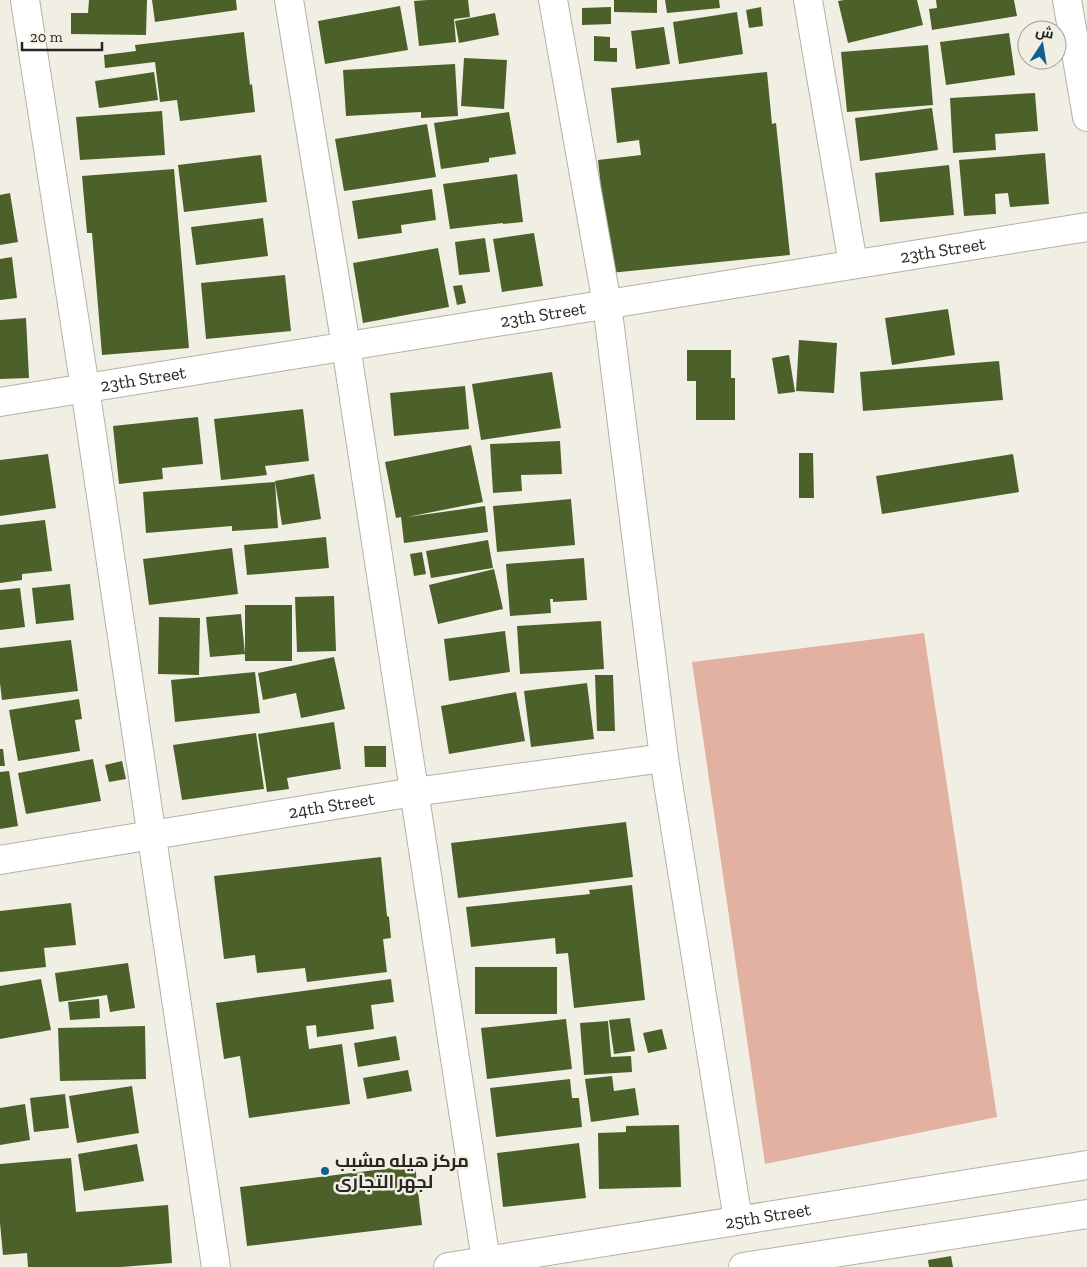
<svg xmlns="http://www.w3.org/2000/svg" width="1087" height="1267" font-family="'Zilla Slab',Cairo,serif">
  <rect width="100%" height="100%" fill="#f1efe4"/>
  <!-- green -->
  <path fill="#e3b1a1" d="M 924,633 L 997,1117 L 765,1164 L 692,662 Z"/>
  <!-- building -->
  <path fill="#4c612a" d="M 89,0 L 147,0 L 146,35 L 71,34 L 71,13 L 88,13 Z
    M 152,0 L 236,0 L 237,10 L 155,22 Z
    M 427,0 L 468,0 L 470,17 L 454,19 L 456,42 L 419,46 L 414,1 Z
    M 614,0 L 657,0 L 657,13 L 614,12 Z
    M 665,0 L 719,0 L 720,8 L 667,13 Z
    M 844,0 L 917,0 L 923,25 L 848,43 L 838,1 Z
    M 936,0 L 1014,0 L 1017,16 L 932,30 L 929,9 L 937,8 Z
    M 400,6 L 408,50 L 325,64 L 318,21 Z
    M 611,7 L 611,24 L 582,25 L 582,8 Z
    M 761,7 L 763,26 L 749,28 L 746,10 Z
    M 737,12 L 743,54 L 679,64 L 673,22 Z
    M 495,13 L 499,35 L 459,43 L 455,21 Z
    M 664,27 L 670,64 L 636,69 L 631,31 Z
    M 244,32 L 250,85 L 252,84 L 255,112 L 180,121 L 177,100 L 160,102 L 155,62 L 105,68 L 104,55 L 136,51 L 135,45 Z
    M 1009,33 L 1015,75 L 946,85 L 940,42 Z
    M 594,36 L 610,37 L 610,48 L 617,48 L 617,62 L 594,61 Z
    M 928,45 L 933,105 L 847,112 L 841,52 Z
    M 464,58 L 507,60 L 504,109 L 461,106 Z
    M 455,64 L 458,116 L 421,118 L 421,112 L 346,116 L 343,70 Z
    M 154,72 L 158,100 L 99,108 L 95,81 Z
    M 767,72 L 772,124 L 776,123 L 790,255 L 610,273 L 598,160 L 641,155 L 639,140 L 617,143 L 611,88 Z
    M 1035,93 L 1038,131 L 995,134 L 996,150 L 953,153 L 950,98 Z
    M 932,108 L 938,150 L 860,161 L 855,118 Z
    M 162,111 L 165,155 L 80,160 L 76,117 Z
    M 509,112 L 516,154 L 489,158 L 489,162 L 441,169 L 434,123 Z
    M 427,124 L 436,177 L 344,191 L 335,139 Z
    M 1045,153 L 1049,204 L 1010,207 L 1008,193 L 995,194 L 996,214 L 964,216 L 959,160 Z
    M 261,155 L 267,202 L 184,212 L 178,165 Z
    M 949,165 L 954,215 L 880,222 L 875,173 Z
    M 174,169 L 189,348 L 102,355 L 92,233 L 87,233 L 82,176 Z
    M 517,174 L 523,222 L 503,224 L 503,223 L 450,229 L 443,184 Z
    M 432,189 L 436,220 L 401,225 L 402,233 L 358,239 L 352,201 Z
    M 10,193 L 18,242 L 0,245 L 0,195 Z
    M 263,218 L 268,256 L 196,265 L 191,227 Z
    M 534,233 L 543,286 L 502,292 L 493,239 Z
    M 485,238 L 490,272 L 459,275 L 455,242 Z
    M 438,248 L 449,307 L 363,323 L 353,263 Z
    M 12,257 L 17,298 L 0,300 L 0,259 Z
    M 285,275 L 291,331 L 206,339 L 201,283 Z
    M 462,285 L 466,303 L 457,305 L 453,286 Z
    M 948,309 L 955,355 L 892,365 L 885,318 Z
    M 26,318 L 29,378 L 0,379 L 0,320 Z
    M 799,340 L 837,343 L 834,393 L 796,391 Z
    M 687,350 L 731,350 L 731,378 L 735,378 L 735,420 L 696,420 L 696,381 L 687,381 Z
    M 789,355 L 795,392 L 778,394 L 772,358 Z
    M 999,361 L 1003,400 L 863,411 L 860,372 Z
    M 552,372 L 561,428 L 481,440 L 472,384 Z
    M 465,386 L 469,429 L 394,436 L 390,393 Z
    M 303,409 L 309,461 L 265,466 L 267,475 L 221,480 L 214,419 Z
    M 198,417 L 203,464 L 162,468 L 163,479 L 119,484 L 113,426 Z
    M 560,441 L 562,474 L 521,475 L 522,491 L 493,493 L 490,444 Z
    M 471,445 L 483,502 L 407,517 L 485,506 L 488,532 L 404,543 L 401,517 L 396,518 L 385,462 Z
    M 799,453 L 813,453 L 814,498 L 799,498 Z
    M 48,454 L 56,508 L 0,516 L 0,460 Z
    M 1013,454 L 1019,492 L 882,514 L 876,476 Z
    M 314,474 L 321,519 L 282,525 L 275,481 Z
    M 275,482 L 278,528 L 232,531 L 232,526 L 146,533 L 143,492 Z
    M 571,499 L 575,545 L 497,552 L 493,506 Z
    M 45,520 L 52,571 L 22,574 L 22,580 L 0,583 L 0,525 Z
    M 326,537 L 329,568 L 247,575 L 244,545 Z
    M 488,540 L 493,568 L 431,578 L 426,551 Z
    M 232,548 L 238,594 L 149,605 L 143,559 Z
    M 422,552 L 426,574 L 414,576 L 410,554 Z
    M 584,558 L 587,600 L 553,602 L 553,599 L 550,599 L 551,613 L 510,616 L 506,564 Z
    M 494,569 L 503,609 L 438,624 L 429,585 Z
    M 70,584 L 74,620 L 36,624 L 32,588 Z
    M 20,588 L 25,627 L 0,630 L 0,590 Z
    M 334,596 L 336,651 L 297,652 L 295,597 Z
    M 245,605 L 292,605 L 292,661 L 245,661 Z
    M 241,614 L 245,654 L 210,657 L 206,617 Z
    M 159,617 L 200,618 L 199,675 L 158,674 Z
    M 601,621 L 604,669 L 520,674 L 517,626 Z
    M 505,631 L 510,672 L 449,681 L 444,639 Z
    M 71,640 L 78,691 L 2,700 L 0,683 L 0,648 Z
    M 334,657 L 345,709 L 301,718 L 296,693 L 263,700 L 258,673 Z
    M 255,672 L 260,713 L 175,722 L 171,680 Z
    M 595,675 L 613,675 L 615,731 L 597,731 Z
    M 587,683 L 594,739 L 531,747 L 524,691 Z
    M 516,692 L 525,741 L 449,754 L 441,706 Z
    M 79,699 L 82,719 L 75,720 L 80,751 L 18,761 L 9,710 Z
    M 334,722 L 341,769 L 287,778 L 289,789 L 267,792 L 258,734 Z
    M 256,733 L 264,789 L 182,800 L 173,745 Z
    M 364,746 L 386,746 L 386,767 L 365,767 Z
    M 0,749 L 3,749 L 5,766 L 0,766 Z
    M 93,759 L 101,801 L 26,814 L 18,773 Z
    M 122,761 L 126,779 L 109,782 L 105,765 Z
    M 9,771 L 18,826 L 0,829 L 0,772 Z
    M 626,822 L 633,877 L 458,898 L 451,843 Z
    M 381,857 L 387,916 L 389,917 L 391,938 L 383,939 L 387,972 L 307,982 L 305,968 L 257,973 L 255,955 L 224,959 L 214,876 Z
    M 632,885 L 645,1000 L 574,1008 L 568,953 L 556,954 L 555,938 L 471,947 L 466,907 L 590,894 L 589,890 Z
    M 71,903 L 76,945 L 44,948 L 46,967 L 0,972 L 0,911 Z
    M 128,963 L 135,1008 L 110,1012 L 107,995 L 59,1002 L 55,973 Z
    M 475,967 L 557,967 L 557,1014 L 475,1014 Z
    M 41,979 L 51,1030 L 0,1039 L 0,986 Z
    M 391,979 L 394,1002 L 371,1005 L 374,1029 L 317,1037 L 316,1025 L 306,1026 L 309,1049 L 342,1044 L 350,1104 L 249,1118 L 240,1056 L 224,1059 L 216,1003 Z
    M 99,999 L 100,1018 L 70,1020 L 68,1002 Z
    M 630,1018 L 635,1051 L 614,1054 L 609,1020 Z
    M 566,1019 L 572,1069 L 487,1079 L 481,1028 Z
    M 608,1021 L 611,1057 L 631,1056 L 632,1072 L 584,1075 L 580,1023 Z
    M 145,1026 L 146,1079 L 60,1081 L 58,1028 Z
    M 662,1029 L 667,1049 L 648,1053 L 643,1033 Z
    M 396,1036 L 400,1060 L 358,1067 L 354,1043 Z
    M 408,1070 L 412,1091 L 367,1099 L 363,1078 Z
    M 612,1076 L 614,1091 L 635,1088 L 639,1115 L 591,1122 L 585,1079 Z
    M 570,1079 L 572,1098 L 579,1098 L 582,1127 L 496,1137 L 490,1088 Z
    M 132,1086 L 139,1133 L 77,1143 L 69,1096 Z
    M 65,1094 L 69,1128 L 34,1132 L 30,1098 Z
    M 25,1104 L 30,1140 L 0,1145 L 0,1108 Z
    M 679,1125 L 681,1187 L 599,1189 L 598,1133 L 626,1132 L 626,1126 Z
    M 579,1143 L 586,1198 L 503,1207 L 497,1153 Z
    M 137,1144 L 144,1181 L 84,1191 L 78,1154 Z
    M 71,1158 L 76,1212 L 168,1205 L 172,1263 L 121,1267 L 28,1267 L 27,1253 L 3,1255 L 0,1223 L 0,1164 Z
    M 415,1165 L 422,1225 L 247,1246 L 240,1187 Z
    M 951,1256 L 953,1267 L 929,1267 L 928,1260 Z"/>
  <g fill="none" stroke-linecap="round" stroke-linejoin="round">
    <defs>
      <g id="street">
        <path d="M 25,0 L 85,388 L 216,1267"/>
        <path d="M 289,0 L 346,346 L 486,1261"/>
        <path d="M 553,0 L 607,304 L 664,758 L 738,1220"/>
        <path d="M 808,0 L 853,264"/>
        <path d="M 1067,0 L 1087,117"/>
        <path id="s1" d="M 0,402 L 1087,227"/>
        <path id="s2" d="M 0,860 L 414,792 L 664,758"/>
        <path id="s3" d="M 448,1267 L 1087,1165"/>
        <path d="M 743,1267 L 1087,1214"/>
      </g>
    </defs>
    <!-- street casing -->
    <use href="#street" stroke="#b3b1a7" stroke-width="30"/>
    <!-- street -->
    <use href="#street" stroke="#fff" stroke-width="28"/>
  </g>
  <!-- markers -->
  <circle fill="#125f92" stroke="#f1efe4" stroke-width="2" cx="325" cy="1171" r="5"/>
  <g text-anchor="middle" stroke-width="5" stroke-linejoin="round" paint-order="stroke">
    <!-- street labels -->
    <g font-size="18" fill="#272622" stroke="#f1efe4">
      <text dy="6" stroke="none"><textPath href="#s1" startOffset="955">23th Street</textPath></text>
      <text dy="6" stroke="none"><textPath href="#s1" startOffset="550">23th Street</textPath></text>
      <text dy="6" stroke="none"><textPath href="#s1" startOffset="145">23th Street</textPath></text>
      <text dy="6" stroke="none"><textPath href="#s2" startOffset="336">24th Street</textPath></text>
      <text dy="6" stroke="none"><textPath href="#s3" startOffset="324">25th Street</textPath></text>
    </g>
    <!-- poi labels -->
    <g font-size="18" font-weight="bold" fill="#272622" stroke="#f1efe4" text-anchor="start">
      <text x="335" y="1167">مركز هيله مشبب<tspan x="335" dy="21">لجهر التجارى</tspan></text>
    </g>
  </g>
  <!-- north arrow -->
  <g transform="translate(1042 45) rotate(12)"><circle r="24" fill="#f1efe4" stroke="#a09f96"/>
  <path d="M0-4L9 19L0 12L-9 19Z" fill="#125f92"/>
  <text y="-8" font-size="14" font-weight="bold" text-anchor="middle" fill="#272622">ش</text>
  </g>
  <!-- scale -->
  <path d="M22 42v8h80v-8" fill="none" stroke="#272622" stroke-width="2.5"/>
  <text x="30" y="42" font-size="15" fill="#272622" stroke="#f1efe4" stroke-width="4" paint-order="stroke">20 m</text>
</svg>
